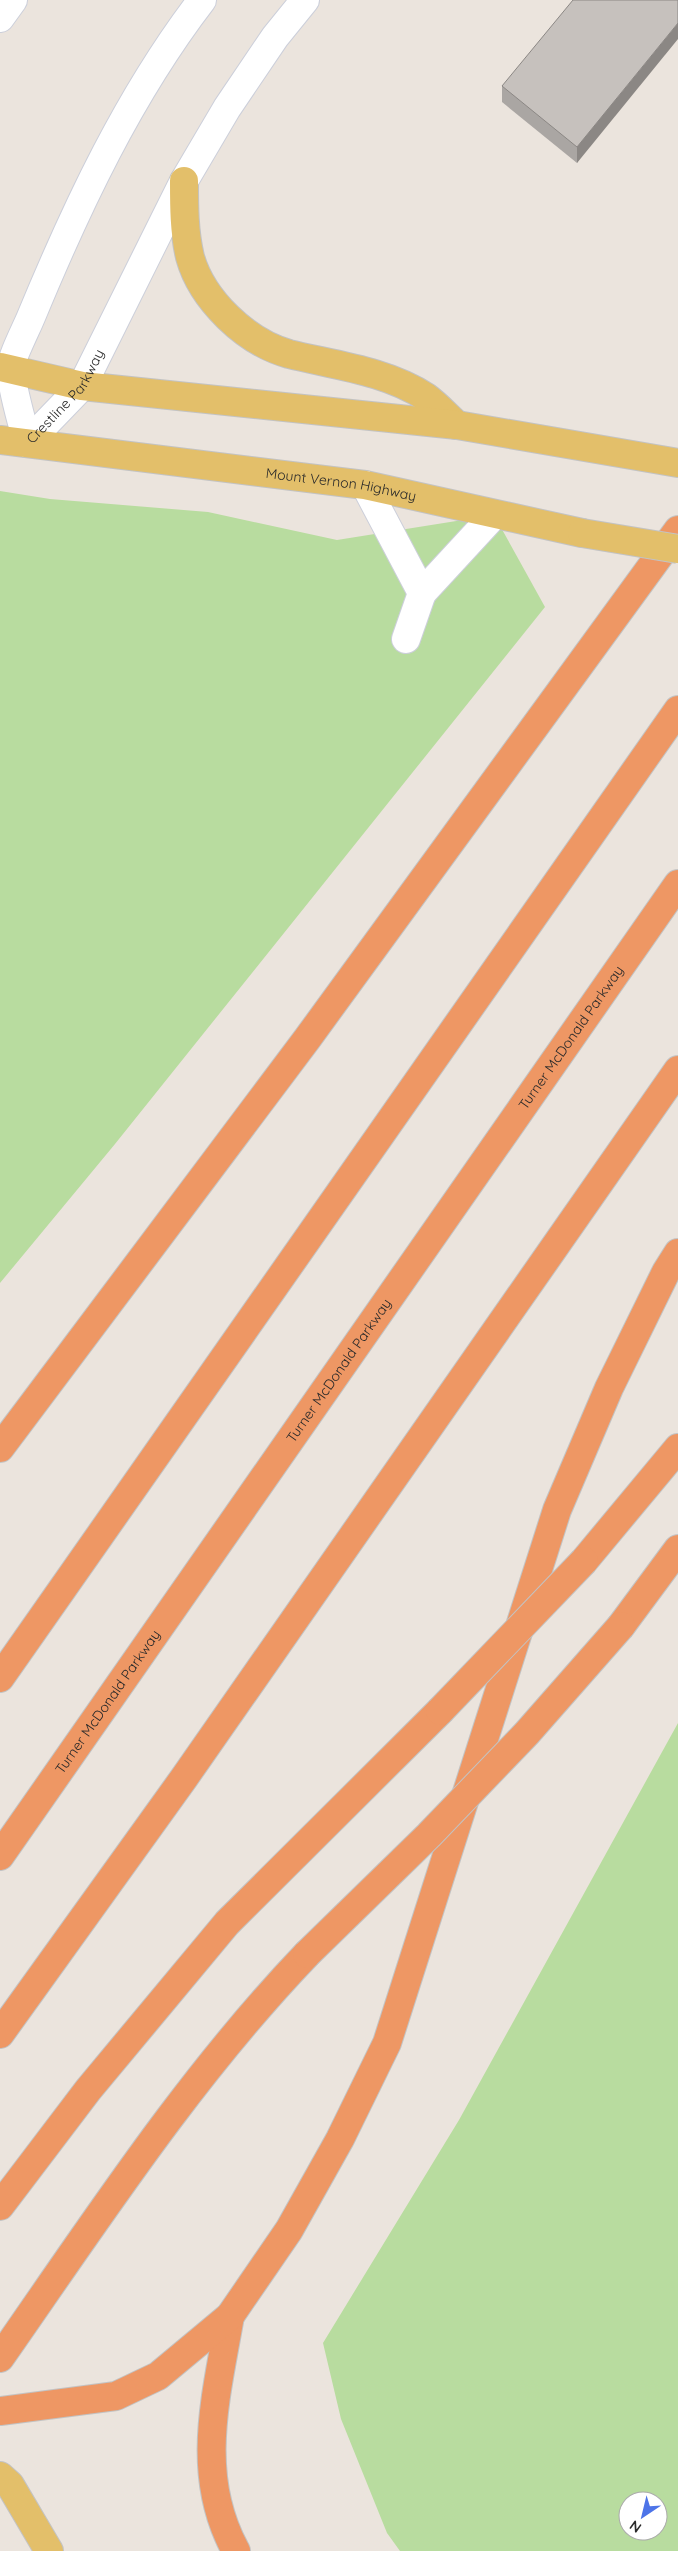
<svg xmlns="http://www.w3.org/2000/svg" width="678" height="2551" font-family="Quicksand,sans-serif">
  <rect width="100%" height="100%" fill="#ebe4dd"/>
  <!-- green -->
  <path fill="#b8dc9f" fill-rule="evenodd" d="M 0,491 L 50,499 L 208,512 L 337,540 L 494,515 L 545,607 L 115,1144 L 0,1283 Z
    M 678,1723 L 678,2551 L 400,2551 L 387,2533 L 341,2419 L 323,2343 L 459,2120 ZM 628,2501 L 658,2501 L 658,2531 L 628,2531 Z"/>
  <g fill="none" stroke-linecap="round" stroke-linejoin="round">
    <defs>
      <g id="minor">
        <path d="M 0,18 L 13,0"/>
        <path id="s1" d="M 27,443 L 82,386 L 184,181 L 227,108 L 275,37 L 305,0"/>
        <path d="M 27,443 C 23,424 11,387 11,369 C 10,360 27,327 31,317 C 77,206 129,95 202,0"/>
        <path d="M 365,485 L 422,593 L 494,515"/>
        <path d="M 406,639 L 422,593"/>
      </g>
      <g id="major">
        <path d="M 184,181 C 184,206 184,232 190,257 C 202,300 246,342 289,354 C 334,365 387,371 426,397 C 437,405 447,416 457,425"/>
        <path d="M 0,367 L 82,386 L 457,425 L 678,463"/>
        <path id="s2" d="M 0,440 L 365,485 L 582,533"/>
        <path d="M 0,2476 L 10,2485 L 49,2551"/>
      </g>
      <g id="highway">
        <path d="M 0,1448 L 307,1039 L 678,530"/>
        <path d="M 584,1561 L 678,1448"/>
        <path d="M 621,1626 L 678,1549"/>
        <path d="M 0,1678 L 678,710"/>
        <path id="s3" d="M 0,1856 L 678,884"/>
        <path d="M 0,2034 L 184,1778 L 678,1070"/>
        <path d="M 0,2206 L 88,2090 L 227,1923 L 440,1711"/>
        <path d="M 230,2316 C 216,2397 194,2475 236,2551"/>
        <path d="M 0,2358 C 97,2219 190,2076 307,1954"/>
        <path d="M 0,2411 L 116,2396 L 158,2376 L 230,2316 L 289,2230 L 340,2139 L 387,2043 L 557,1510 L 609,1388 L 666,1272 L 678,1253"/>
      </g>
    </defs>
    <!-- minor casing -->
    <use href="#minor" stroke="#cccfda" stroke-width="30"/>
    <!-- major casing -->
    <use href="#major" stroke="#c3c3c3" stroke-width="30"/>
    <!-- highway casing -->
    <use href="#highway" stroke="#c3c3c3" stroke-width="30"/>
    <!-- minor -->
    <use href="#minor" stroke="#fff" stroke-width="28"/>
    <!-- major -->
    <use href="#major" stroke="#e3bf6a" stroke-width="28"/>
    <!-- highway -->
    <use href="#highway" stroke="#ee9764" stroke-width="28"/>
    <defs>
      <path id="major-bridge" d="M 582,533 L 678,549"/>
      <path id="highway-bridge" d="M 440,1711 L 584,1561
        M 307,1954 L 429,1835 L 527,1733 L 621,1626"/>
    </defs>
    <!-- major-bridge casing -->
    <use href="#major-bridge" stroke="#c3c3c3" stroke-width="30" stroke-linecap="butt"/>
    <!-- highway-bridge casing -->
    <use href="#highway-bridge" stroke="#c3c3c3" stroke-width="30" stroke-linecap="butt"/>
    <!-- major-bridge -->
    <use href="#major-bridge" stroke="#e3bf6a" stroke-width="28"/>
    <!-- highway-bridge -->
    <use href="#highway-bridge" stroke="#ee9764" stroke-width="28"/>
  </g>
  <!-- wall -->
  <path fill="#aaa6a3" d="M 678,0 L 577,163 L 502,102 L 502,86 Z"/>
  <!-- shaded-wall -->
  <path fill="#8b8784" d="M 678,23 L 678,39 L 577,163 L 577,147 Z"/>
  <!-- building -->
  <path fill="#c6c1bd" stroke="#8b8784" d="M 573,0 L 678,0 L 678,23 L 577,147 L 502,86 Z"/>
  <g text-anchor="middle" stroke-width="4" stroke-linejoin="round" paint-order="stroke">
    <!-- street labels -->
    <g font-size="14" fill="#2a2a2a" stroke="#fff">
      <text dy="5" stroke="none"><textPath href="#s1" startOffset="61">Crestline Parkway</textPath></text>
      <text dy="5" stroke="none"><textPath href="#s2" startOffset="344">Mount Vernon Highway</textPath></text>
      <text dy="5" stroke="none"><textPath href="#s3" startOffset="998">Turner McDonald Parkway</textPath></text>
      <text dy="5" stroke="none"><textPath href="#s3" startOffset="592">Turner McDonald Parkway</textPath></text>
      <text dy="5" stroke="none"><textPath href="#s3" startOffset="188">Turner McDonald Parkway</textPath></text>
    </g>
  </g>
  <!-- north arrow -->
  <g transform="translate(643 2516) rotate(215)"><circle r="24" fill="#ffffff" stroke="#aaaaaa"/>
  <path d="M0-4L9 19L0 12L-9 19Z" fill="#4d74e8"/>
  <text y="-8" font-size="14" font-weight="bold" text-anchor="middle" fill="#2a2a2a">N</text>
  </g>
</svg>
